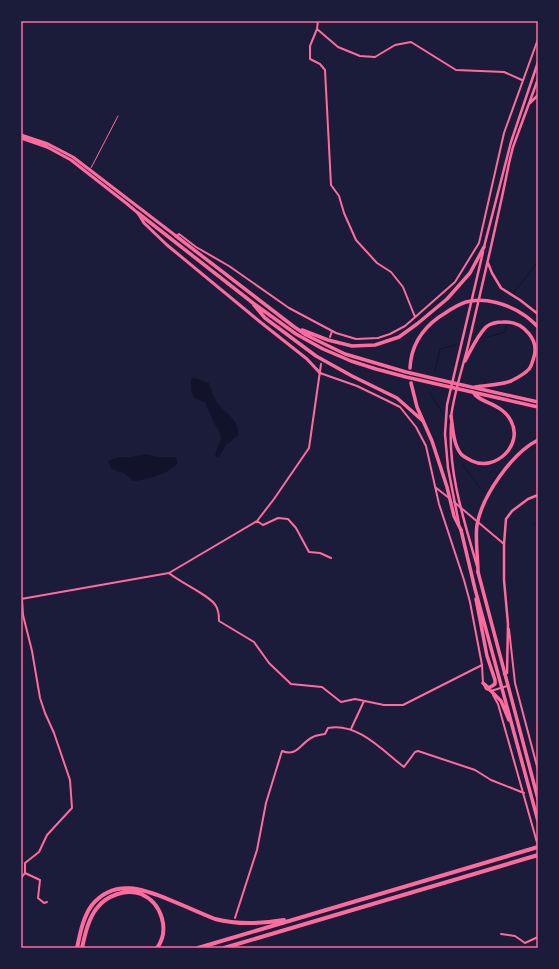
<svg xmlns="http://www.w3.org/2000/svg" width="559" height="969" font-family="'Fira Sans Condensed',sans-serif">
  <rect width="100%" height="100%" fill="#1b1b3a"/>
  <!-- water -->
  <path fill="#12122b" d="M 195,378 L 209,383 C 211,389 213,396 216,401 C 223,413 240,418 238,435 L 226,445 L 218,458 L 215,455 L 221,439 L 220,433 L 214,423 L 205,403 L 194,397 L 191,392 L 191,379 Z
    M 145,454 L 158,457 L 174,457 L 177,459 L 177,464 C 168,474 146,480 133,481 L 124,473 L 112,469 L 108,462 C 116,455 122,458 131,457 C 136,456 140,455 145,454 Z"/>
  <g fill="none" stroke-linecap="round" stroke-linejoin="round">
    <!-- stream -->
    <path stroke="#12122b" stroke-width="1" d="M 513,293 L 538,262
      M 480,339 L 505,332 L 507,325
      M 435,371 L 440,349 L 456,345
      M 430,393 L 442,412
      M 463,465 L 481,489
      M 533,523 L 538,526"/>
    <!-- service -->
    <path stroke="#ff6b9d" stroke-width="1" d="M 91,168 L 118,116"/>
    <!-- minor -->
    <path stroke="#ff6b9d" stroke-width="2" d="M 318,21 L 317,29 L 338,47 L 360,56 L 375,57 L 395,45 L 411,42 L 456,70 L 504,72 L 522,80
      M 317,29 L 310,46 L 310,59 L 320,64 L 325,70 L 331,185 L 339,196 L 344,213 L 356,240 L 377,263 L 391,272 L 403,287 L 415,317
      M 177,236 L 179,234 L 196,247 L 229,266 L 289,308 L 336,333 L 356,339 L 378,338 L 390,334 L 405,326 L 455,282 L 479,243 L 504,133 L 538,39
      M 330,337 L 332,331
      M 320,373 L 357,386 L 388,401 L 400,407 L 416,427 L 426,446 L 439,504 L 464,580 L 470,602 L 482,665 L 483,683 L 486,689 L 491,691
      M 435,487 L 449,498
      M 454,502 L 504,544
      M 257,521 L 263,525 L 278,518 L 288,519 L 296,528 L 309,552 L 320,553 L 331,558
      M 169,573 C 179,582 211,596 216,606 C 219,611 219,616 219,621 L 254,642 L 269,663 L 291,684 L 322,687 L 341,702 L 355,699 L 384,705 L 403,705 L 482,665
      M 21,599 L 169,573 L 257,521 L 274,499 L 309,448 L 321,364
      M 509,629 L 515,683 L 538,770
      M 491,691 L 507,686
      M 493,695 L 498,704 L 538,846
      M 351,729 L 364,701
      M 25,873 L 40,880 L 38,898 L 44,903 L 47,902
      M 21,878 L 25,873 L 25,863 L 39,852 L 47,835 L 72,808 L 70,780 L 54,733 L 45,713 L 40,698 L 32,651 L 23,615 L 22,599
      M 235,918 L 257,850 L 266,803 L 282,751 C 298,757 300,743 313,737 C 316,735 321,735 325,734 L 328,728 C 358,722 383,751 404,767 L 415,752 L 418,751 L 475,770 L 491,780 L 524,793
      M 501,934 L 515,936 L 525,943 L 538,937"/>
    <!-- tertiary -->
    <path stroke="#ff6b9d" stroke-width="2.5" d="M 530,103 L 538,95
      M 484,247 L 511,142 L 538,62
      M 488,263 L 492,273 L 501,288 L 520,300 L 538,314
      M 451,417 C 454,393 462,370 468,346 C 482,285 497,224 509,163 L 513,147 L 538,79
      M 451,424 C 448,473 464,520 477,566
      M 459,524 L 448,468 L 445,434 L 447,405 L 483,252
      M 504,674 L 507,673 L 508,624 L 504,580 L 504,544 L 506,519 L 512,511 L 528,499 L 538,495"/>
    <!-- secondary -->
    <path stroke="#ff6b9d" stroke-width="3" d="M 21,135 L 48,144 L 73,157 L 176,236
      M 21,138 L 47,147 L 71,160 L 126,203 L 138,213 L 144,223 L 167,245 L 259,321 L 307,359 L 320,373"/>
    <!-- primary -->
    <path stroke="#ff6b9d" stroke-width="3.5" d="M 461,530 L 475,589 L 538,821
      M 478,572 L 538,799
      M 476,599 L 487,656 L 495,680 L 495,684 L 489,688 L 483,683
      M 491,691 L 501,701 L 509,720"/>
    <!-- trunk -->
    <path stroke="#ff6b9d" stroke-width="3.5" d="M 138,213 L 253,303 L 296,334 L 323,349 L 351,361 L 376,369 L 406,377 L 538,407
      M 176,236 L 293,326 L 306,335 L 345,354 L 406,372 L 449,382 L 538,402
      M 254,305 L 265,318 L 316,356 L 352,376 L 397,398 L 423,421
      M 302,330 L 328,340 L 352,346 L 375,345 L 399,337 L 417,324 L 447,299 L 470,273 L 484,247
      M 465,361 C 471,350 477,336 486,327 C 491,323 497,322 503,322 C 523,321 541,340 533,360 C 532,363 531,367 529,369 C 525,374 517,378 511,381 C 500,385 487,385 475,387
      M 410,368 C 411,346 421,330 439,317 C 447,312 456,305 466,302 C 485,297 508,304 524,315 C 529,318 534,323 538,327
      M 411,383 L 417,407 L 432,441 L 447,487 L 454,516 L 461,530
      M 451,416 C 453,428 453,444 461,454 C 464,457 468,459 472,461 C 495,472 524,445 511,421 C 501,402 480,404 473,392
      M 478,572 C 478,560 475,536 477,525 C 482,496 512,453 538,440"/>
    <!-- motorway -->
    <path stroke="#ff6b9d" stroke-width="4" d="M 77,948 C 80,934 83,917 92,905 C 114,878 144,889 170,900 C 185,906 200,913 215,919 C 238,925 260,924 284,920
      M 82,948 C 85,935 88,919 97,908 C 106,896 126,888 141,894 C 162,903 170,930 157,948
      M 198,948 L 538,847
      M 224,948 L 538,855"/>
  </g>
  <!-- border -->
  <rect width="559" height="969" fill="none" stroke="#1b1b3a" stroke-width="44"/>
  <rect x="22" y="22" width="515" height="925" fill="none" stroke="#ff6b9d" stroke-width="1.5"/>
</svg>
